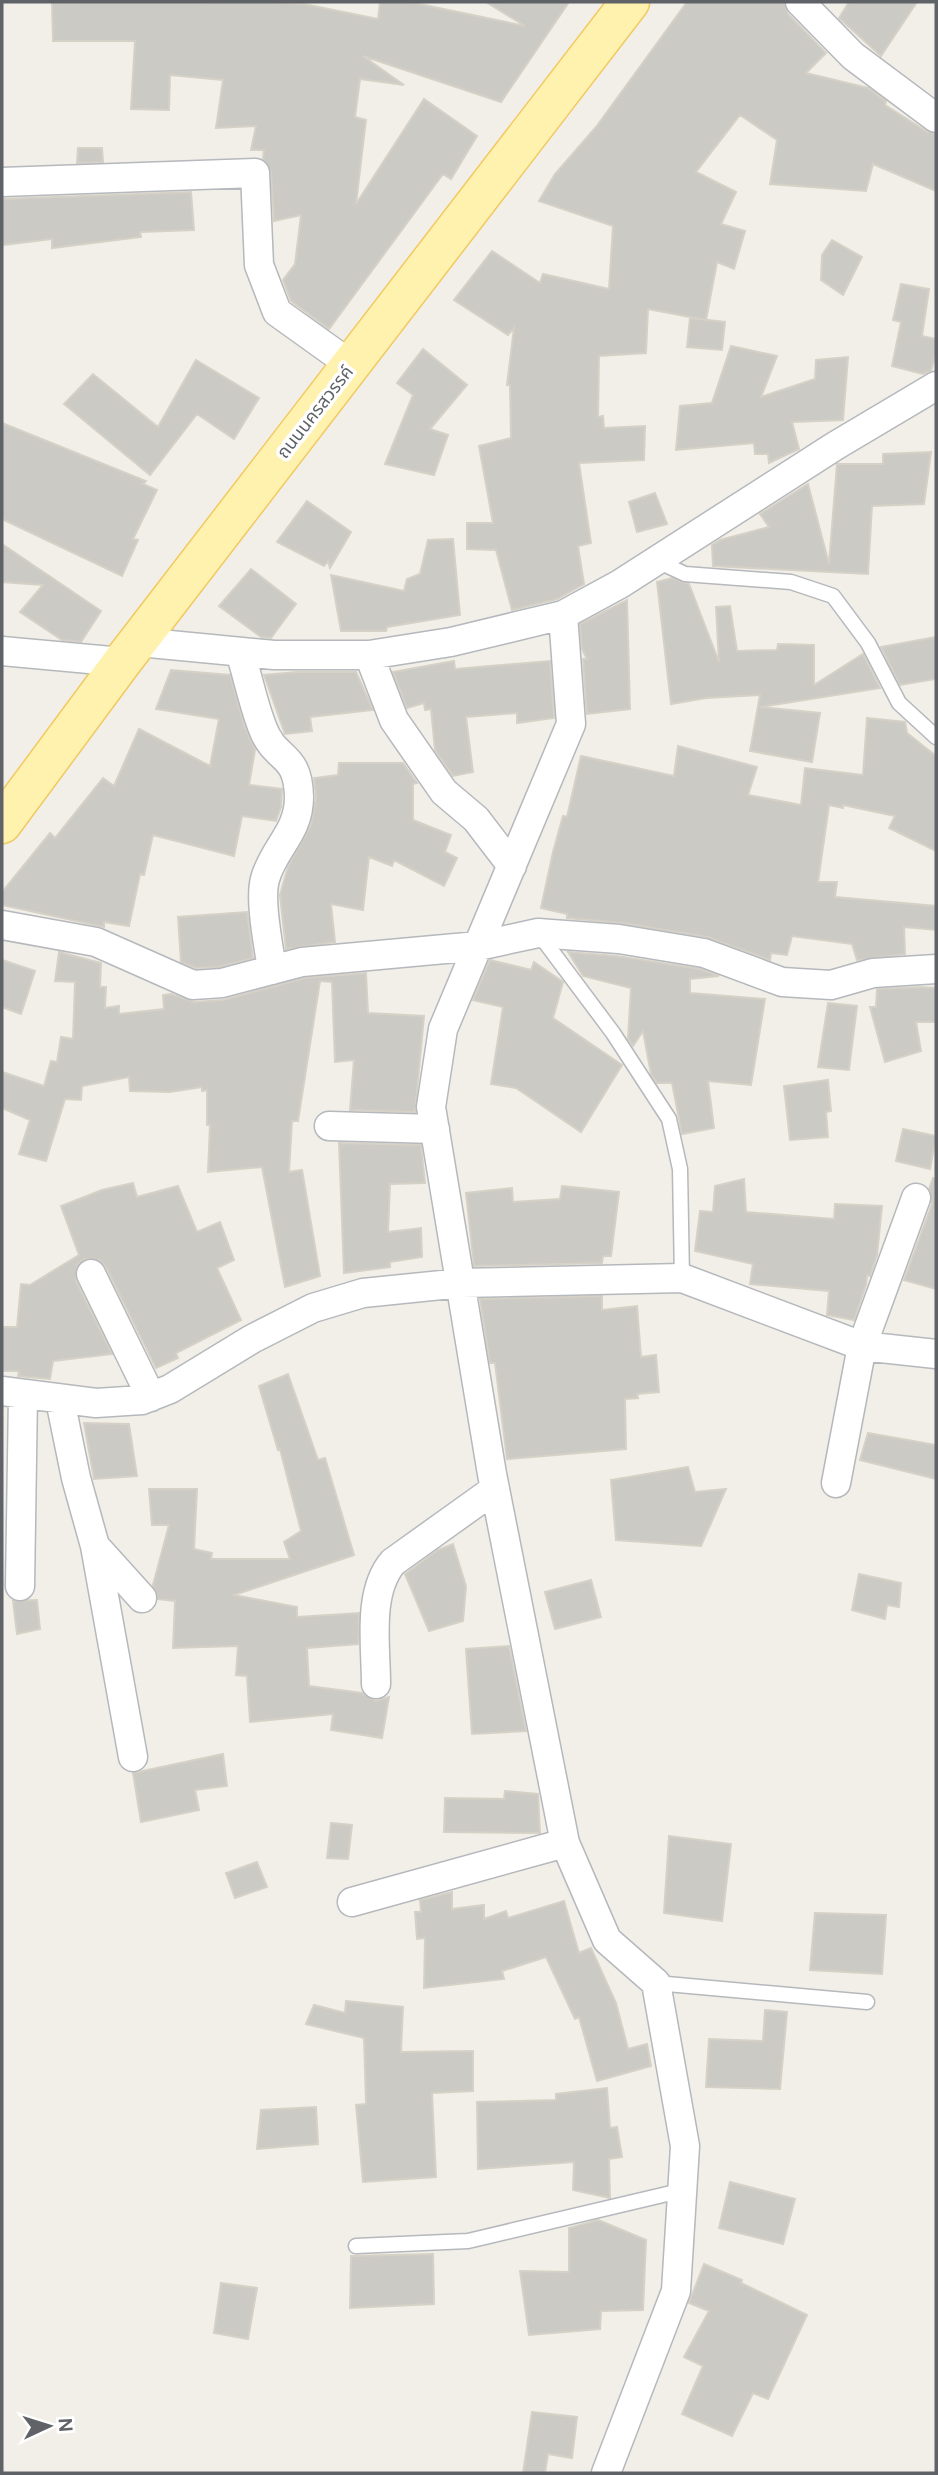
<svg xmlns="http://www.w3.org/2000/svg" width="938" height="2475" font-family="'DM Sans','Noto Sans Thai',sans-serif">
  <rect width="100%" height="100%" fill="#f1efe8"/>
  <!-- building -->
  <path fill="#cccac5" stroke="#d6d1c6" stroke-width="2" d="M 272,2 L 304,4 L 378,19 L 380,2 L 410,2 L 525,26 L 486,2 L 569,2 L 501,102 L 363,56 L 404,85 L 360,79 L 355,117 L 366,120 L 356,204 L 424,99 L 477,136 L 451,179 L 443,174 L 329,329 L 291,301 L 283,280 L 295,264 L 301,215 L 274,221 L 271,172 L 263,159 L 264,150 L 251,150 L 256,126 L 216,128 L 223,80 L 170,75 L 169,110 L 131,109 L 135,41 L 53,41 L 52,3 Z
    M 687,2 L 784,2 L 788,14 L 826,53 L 806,73 L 868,88 L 886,101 L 885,105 L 926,131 L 936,134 L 936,191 L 873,164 L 866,191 L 770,184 L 777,140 L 740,115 L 696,172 L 736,192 L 721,224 L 745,231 L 734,269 L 717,262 L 706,320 L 648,309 L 646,353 L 599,356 L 598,417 L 603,416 L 604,428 L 645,426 L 644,460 L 579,463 L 591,543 L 578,546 L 584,584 L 557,599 L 512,610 L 496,550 L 467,549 L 467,523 L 493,523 L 479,446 L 511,438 L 510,385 L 507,385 L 514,328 L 508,335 L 454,300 L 492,251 L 540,283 L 543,274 L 609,289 L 613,226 L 539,201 L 555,174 L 596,127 Z
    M 849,2 L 917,2 L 881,56 L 839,18 Z
    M 78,148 L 102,148 L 103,162 L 77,163 Z
    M 191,192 L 194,230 L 140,232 L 141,237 L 52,248 L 52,239 L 2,245 L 2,199 Z
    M 832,240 L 862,257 L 843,295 L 821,280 L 822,255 Z
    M 901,284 L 929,289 L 922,336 L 936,339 L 936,352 L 931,371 L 923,374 L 892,366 L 901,322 L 893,320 Z
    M 690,318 L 725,322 L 722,350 L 687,347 Z
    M 731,346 L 777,356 L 761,397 L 815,379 L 816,360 L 848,357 L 843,420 L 792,422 L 799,449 L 769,463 L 768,454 L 755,454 L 754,443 L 676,450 L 680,406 L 712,403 Z
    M 423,349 L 467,385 L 430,429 L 448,435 L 434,475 L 385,464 L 413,395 L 397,383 Z
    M 196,360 L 259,398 L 234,439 L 197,414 L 150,475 L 64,404 L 93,374 L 158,427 Z
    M 2,423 L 146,481 L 143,484 L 157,490 L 133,539 L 138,540 L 122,576 L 2,519 Z
    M 931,452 L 924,504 L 872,506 L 868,574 L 713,566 L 712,545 L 720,540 L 769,527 L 760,514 L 808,484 L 829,564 L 837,464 L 883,464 L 883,454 Z
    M 655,493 L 667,524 L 637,532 L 629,502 Z
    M 307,501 L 351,532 L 330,568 L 328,561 L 324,566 L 277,542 Z
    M 453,539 L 460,615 L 387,627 L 386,631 L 341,631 L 331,575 L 404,591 L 407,579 L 420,574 L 428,540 Z
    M 2,544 L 101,611 L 81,642 L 62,640 L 20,612 L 43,585 L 2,582 Z
    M 251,569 L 296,604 L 271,638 L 261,637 L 219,606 Z
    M 672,578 L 689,584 L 719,662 L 716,607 L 730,606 L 737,651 L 777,650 L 778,644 L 814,645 L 814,685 L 863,654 L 880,688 L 760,707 L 820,713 L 812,762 L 750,751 L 760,695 L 706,698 L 671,704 L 657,582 Z
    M 627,600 L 630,709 L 587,714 L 583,659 L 587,659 L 582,649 L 580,624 Z
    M 936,637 L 936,679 L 900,685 L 881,647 Z
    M 454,661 L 455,669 L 550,661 L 554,718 L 517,723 L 517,713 L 466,717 L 473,772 L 453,776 L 435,750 L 431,709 L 425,710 L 424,703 L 407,708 L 393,672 Z
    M 171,670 L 230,675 L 244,725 L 255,750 L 249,785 L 282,789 L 281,807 L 276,821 L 242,816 L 234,856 L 153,835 L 144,875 L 140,874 L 129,926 L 104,922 L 104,927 L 2,905 L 2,892 L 50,833 L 55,838 L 103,778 L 114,786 L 139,729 L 210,766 L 219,719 L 156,709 Z
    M 297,672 L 356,672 L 373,710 L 310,717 L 312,731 L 285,734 L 264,675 Z
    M 867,718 L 905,722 L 907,733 L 936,756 L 936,851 L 889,828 L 895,816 L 843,805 L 843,808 L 829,805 L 818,882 L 837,882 L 835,897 L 936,906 L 936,930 L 904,927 L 905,954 L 857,960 L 852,944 L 792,936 L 787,955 L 771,953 L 770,960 L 707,937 L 622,923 L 567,918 L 567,914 L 541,908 L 553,852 L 563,816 L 567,817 L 581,756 L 674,776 L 678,746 L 757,767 L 748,795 L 801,805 L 805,768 L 863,775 Z
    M 339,763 L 403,763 L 417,783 L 413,784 L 413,820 L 451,835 L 445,852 L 457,858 L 444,886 L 394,860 L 392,866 L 369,857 L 363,910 L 331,904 L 335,942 L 286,949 L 280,895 L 288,867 L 311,825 L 316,798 L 314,778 L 338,775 Z
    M 247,912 L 253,958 L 219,967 L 196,968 L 181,962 L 178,917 Z
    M 59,952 L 101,963 L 100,987 L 106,987 L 105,1008 L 119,1006 L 119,1014 L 164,1009 L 163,995 L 171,994 L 194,1002 L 223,1000 L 305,978 L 366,973 L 368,1013 L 424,1016 L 415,1112 L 350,1110 L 354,1060 L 335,1062 L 332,982 L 320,981 L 298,1121 L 292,1121 L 289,1172 L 302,1170 L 320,1276 L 285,1287 L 262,1167 L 208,1172 L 210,1125 L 207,1125 L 207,1090 L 202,1091 L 202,1087 L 170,1092 L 130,1091 L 129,1077 L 82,1086 L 81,1100 L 65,1099 L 46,1161 L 19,1154 L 30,1120 L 2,1108 L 2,1072 L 44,1086 L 51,1061 L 57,1062 L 61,1037 L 73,1039 L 75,982 L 55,981 Z
    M 568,952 L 617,956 L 700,969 L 719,976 L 690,979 L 690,993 L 765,999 L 751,1085 L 708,1081 L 714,1128 L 682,1134 L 672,1083 L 657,1083 L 651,1074 L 643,1031 L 633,1046 L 628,1039 L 631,988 L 583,976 Z
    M 2,960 L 35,971 L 21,1014 L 2,1007 Z
    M 490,960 L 531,970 L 534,962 L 563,982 L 553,1018 L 622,1065 L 581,1132 L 516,1088 L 491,1084 L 503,1007 L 473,1000 Z
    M 921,987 L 936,988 L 936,1022 L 916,1022 L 921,1051 L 885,1062 L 870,1007 L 876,1007 L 877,989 Z
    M 828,1003 L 857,1006 L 849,1070 L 818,1067 Z
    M 828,1080 L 831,1111 L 826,1112 L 828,1137 L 790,1140 L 784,1086 Z
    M 903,1129 L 936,1136 L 930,1169 L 896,1161 Z
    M 339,1143 L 421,1145 L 425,1183 L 390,1184 L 388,1232 L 421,1228 L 422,1257 L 390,1262 L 390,1267 L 344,1273 Z
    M 933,1178 L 936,1179 L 936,1289 L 904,1280 L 932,1204 L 929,1189 Z
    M 744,1179 L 746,1212 L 834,1219 L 835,1204 L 882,1206 L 877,1255 L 870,1276 L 867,1275 L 866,1285 L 854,1320 L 827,1315 L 829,1291 L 750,1284 L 753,1264 L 695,1251 L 700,1211 L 713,1212 L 715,1186 Z
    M 133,1183 L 137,1197 L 178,1186 L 197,1232 L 220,1222 L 234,1260 L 217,1268 L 241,1320 L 176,1353 L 178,1358 L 156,1368 L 106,1267 L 100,1260 L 84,1259 L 77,1265 L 76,1281 L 112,1354 L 53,1361 L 50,1379 L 18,1376 L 19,1371 L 2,1371 L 2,1327 L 17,1327 L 21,1284 L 30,1285 L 79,1255 L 61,1206 L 102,1190 Z
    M 562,1186 L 619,1192 L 611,1256 L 603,1256 L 602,1263 L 474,1266 L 466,1193 L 512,1188 L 513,1202 L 560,1199 Z
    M 602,1296 L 602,1310 L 637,1306 L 641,1357 L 656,1355 L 659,1392 L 637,1394 L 638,1398 L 625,1399 L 626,1449 L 507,1459 L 495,1363 L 490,1363 L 480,1299 Z
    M 288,1374 L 318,1460 L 325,1458 L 354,1555 L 234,1595 L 297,1607 L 297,1617 L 359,1613 L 358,1644 L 307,1648 L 309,1686 L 362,1693 L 376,1701 L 389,1697 L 382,1738 L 331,1730 L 333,1714 L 250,1722 L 247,1676 L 236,1675 L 238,1646 L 173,1648 L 175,1601 L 158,1599 L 153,1585 L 169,1525 L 152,1525 L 149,1489 L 197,1489 L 194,1549 L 212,1553 L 211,1559 L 290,1559 L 284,1542 L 301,1531 L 280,1449 L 278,1450 L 259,1386 Z
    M 84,1423 L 129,1424 L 137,1476 L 94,1479 Z
    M 868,1433 L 936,1445 L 936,1479 L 860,1460 Z
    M 688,1467 L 695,1492 L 726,1489 L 701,1546 L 616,1540 L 611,1480 Z
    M 453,1544 L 466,1586 L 463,1621 L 429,1631 L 405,1574 L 438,1550 Z
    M 859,1574 L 901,1583 L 899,1607 L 887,1605 L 885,1619 L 852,1610 Z
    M 591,1580 L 601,1617 L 555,1629 L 545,1592 Z
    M 37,1600 L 40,1629 L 17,1634 L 13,1601 Z
    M 509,1646 L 526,1731 L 472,1734 L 466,1649 Z
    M 223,1754 L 227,1786 L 195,1790 L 199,1810 L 141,1822 L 133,1773 Z
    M 505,1791 L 538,1794 L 540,1833 L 444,1832 L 445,1798 L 504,1799 Z
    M 331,1823 L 352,1825 L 348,1859 L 327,1858 Z
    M 669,1836 L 731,1844 L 722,1921 L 664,1913 Z
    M 257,1862 L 267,1887 L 235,1898 L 226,1873 Z
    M 452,1892 L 452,1909 L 484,1905 L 484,1919 L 506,1911 L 508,1918 L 564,1901 L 579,1953 L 591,1948 L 616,2003 L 628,2049 L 647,2044 L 651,2066 L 597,2081 L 579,2017 L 575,2019 L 546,1957 L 502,1971 L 504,1979 L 424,1988 L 425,1938 L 417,1939 L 415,1912 L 421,1912 L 420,1900 Z
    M 815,1913 L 886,1915 L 882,1974 L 810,1970 Z
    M 346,2001 L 403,2007 L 401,2052 L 473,2051 L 473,2091 L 432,2093 L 436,2177 L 363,2182 L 356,2105 L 366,2104 L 364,2038 L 306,2024 L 314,2005 L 345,2013 Z
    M 765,2010 L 787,2012 L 780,2089 L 706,2087 L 709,2039 L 763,2041 Z
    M 607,2088 L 610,2128 L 617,2127 L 622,2157 L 609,2159 L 610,2198 L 573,2190 L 574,2162 L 478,2169 L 477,2102 L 556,2100 L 556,2094 Z
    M 316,2107 L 318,2144 L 257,2149 L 261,2110 Z
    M 730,2182 L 795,2199 L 783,2244 L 719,2228 Z
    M 598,2220 L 646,2240 L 643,2310 L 601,2311 L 600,2329 L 529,2335 L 520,2271 L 569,2272 L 569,2228 Z
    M 433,2254 L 434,2304 L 350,2308 L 351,2256 Z
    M 704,2264 L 742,2280 L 741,2283 L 807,2315 L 768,2399 L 753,2393 L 732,2436 L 682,2414 L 703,2366 L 684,2357 L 709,2311 L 689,2303 Z
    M 221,2283 L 257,2288 L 248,2339 L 214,2333 Z
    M 532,2412 L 577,2417 L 572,2458 L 548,2454 L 545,2473 L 523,2473 Z"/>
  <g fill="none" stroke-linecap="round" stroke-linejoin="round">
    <defs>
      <path id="lane" d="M 657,561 L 685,574 L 791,582 L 833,596 L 868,643 L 899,703 L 936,737
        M 539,934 L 613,1033 L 669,1119 L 680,1169 L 682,1278
        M 656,1983 L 867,2002
        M 356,2246 L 468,2241 L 684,2190"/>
      <path id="street" d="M 800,2 L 853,56 L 936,118
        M 2,182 L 255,173 L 259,265 L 277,312 L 351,365
        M 563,615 L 571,724 L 443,1029 L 431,1107 L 492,1474 L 565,1843 L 607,1940 L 656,1983 L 685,2146 L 676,2291 L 606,2473
        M 139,642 L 274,655 L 369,655 L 451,642 L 563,615 L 620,584 L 835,446 L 936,386
        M 2,651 L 122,662
        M 240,652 C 248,677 253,704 263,729 C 276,762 298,752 299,797 C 299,833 274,847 265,879 C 259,901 269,947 272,970
        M 369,655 L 394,720 L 444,792 L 476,819 L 512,866
        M 2,925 L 96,942 L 193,985 L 222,983 L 302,962 L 478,946 L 538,933 L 619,939 L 704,953 L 782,982 L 831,985 L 873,973 L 936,969
        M 329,1126 L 435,1129
        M 91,1274 L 151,1397
        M 2,1391 L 96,1403 L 142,1400 L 170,1389 L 252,1339 L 313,1308 L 363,1293 L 461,1283 L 682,1278 L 862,1346 L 936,1354
        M 60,1400 L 76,1478 L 95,1546 L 142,1598
        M 836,1483 L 862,1346 L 916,1198
        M 95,1546 L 133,1757
        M 20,1586 L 23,1395
        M 376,1684 C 376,1646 367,1592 393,1562 L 495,1489
        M 352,1902 L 565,1843"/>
      <path id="primary" d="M 2,824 L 122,662 L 630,2"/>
    </defs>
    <!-- lane casing -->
    <use href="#lane" stroke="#b5b8bc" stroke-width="17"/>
    <!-- street casing -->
    <use href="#street" stroke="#b5b8bc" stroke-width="31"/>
    <!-- primary casing -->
    <use href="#primary" stroke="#f2c960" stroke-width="41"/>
    <!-- lane -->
    <use href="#lane" stroke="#fff" stroke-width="14"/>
    <!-- street -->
    <use href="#street" stroke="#fff" stroke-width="28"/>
    <!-- primary -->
    <use href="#primary" stroke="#fff2af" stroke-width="38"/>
  </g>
  <g text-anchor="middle" stroke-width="7" stroke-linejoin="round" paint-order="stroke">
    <!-- street labels -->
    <g font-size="18" fill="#5f6368" stroke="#fff">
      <text transform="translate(315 412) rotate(-52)" y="6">ถนนนครสวรรค์</text>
    </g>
  </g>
  <!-- border -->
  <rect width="938" height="2475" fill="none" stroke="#5f6368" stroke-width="7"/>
  <!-- north arrow -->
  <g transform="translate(49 2426) rotate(86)" stroke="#ffffff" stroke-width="5" paint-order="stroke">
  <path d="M0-5L12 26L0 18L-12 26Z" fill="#5f6368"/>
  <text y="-10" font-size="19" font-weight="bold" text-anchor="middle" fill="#5f6368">N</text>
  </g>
</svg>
